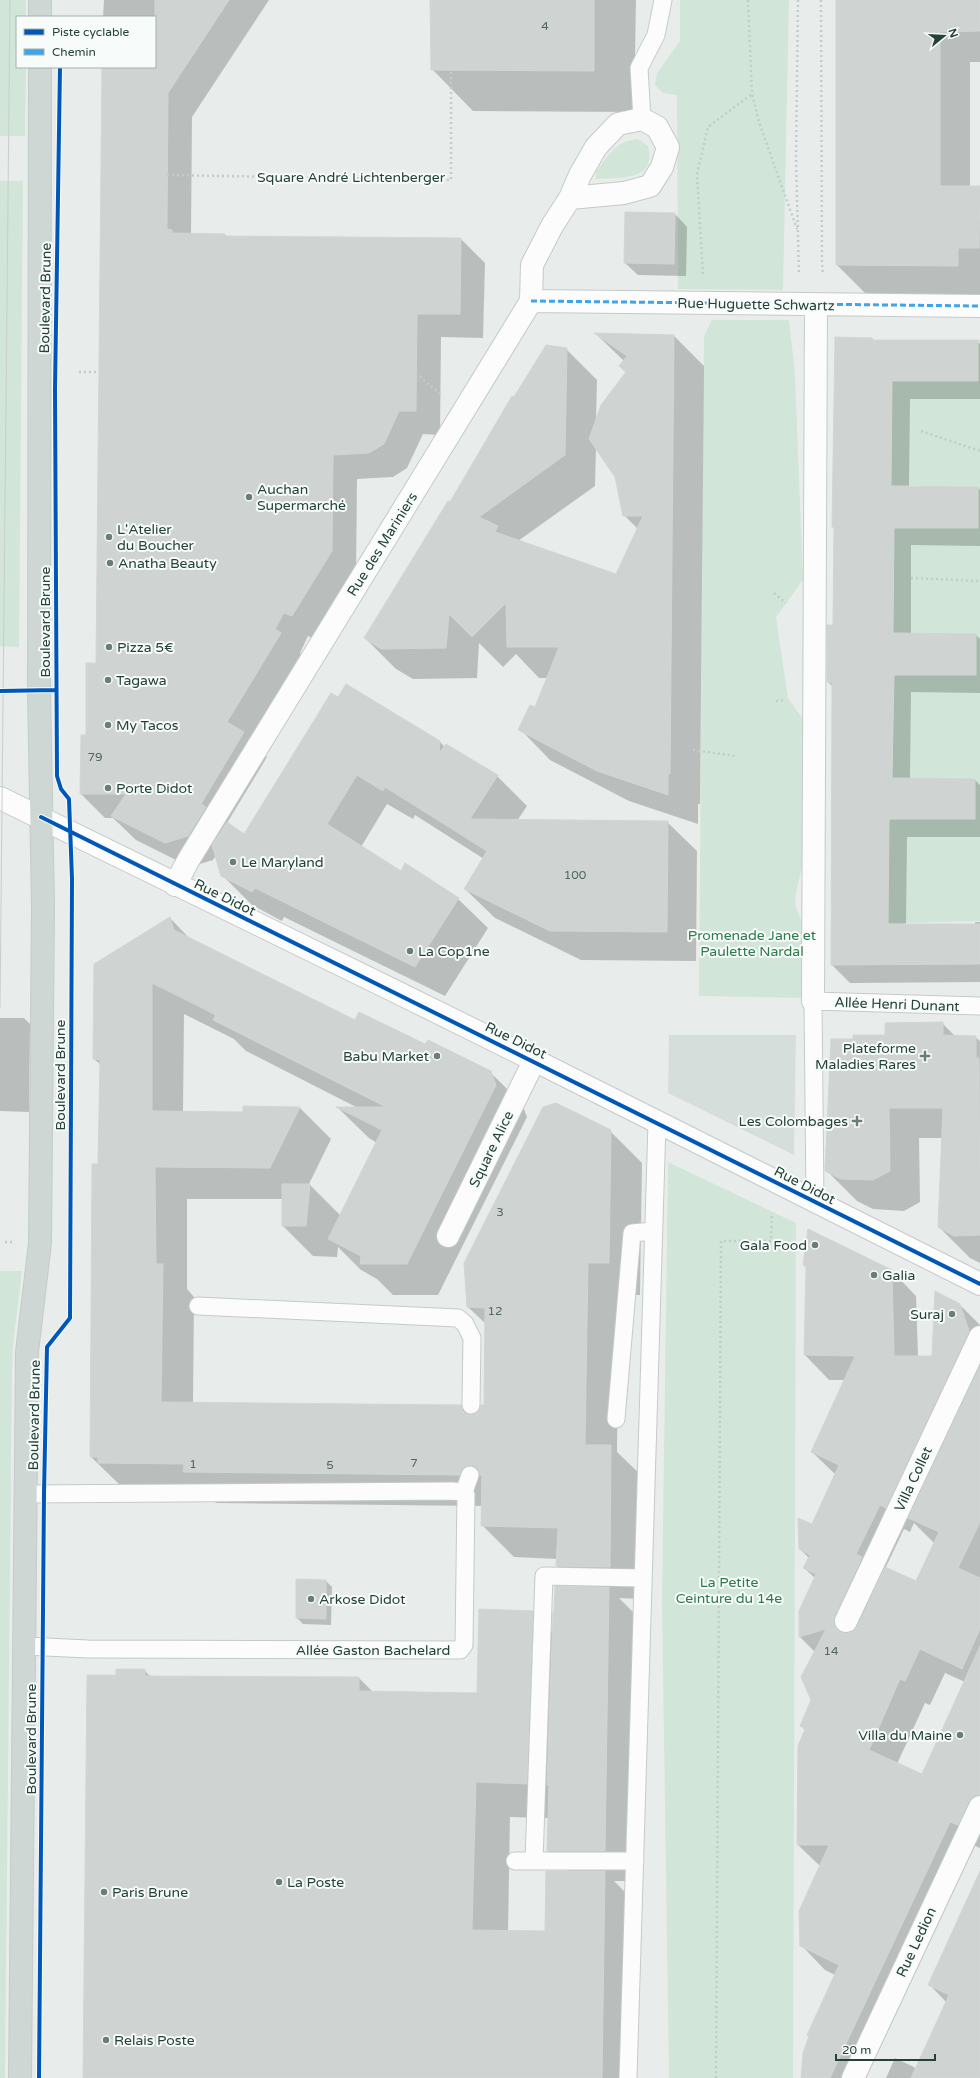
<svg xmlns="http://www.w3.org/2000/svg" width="980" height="2078" font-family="'Varela Round',sans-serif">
  <rect width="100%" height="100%" fill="#e8edeb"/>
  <!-- built -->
  <path fill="#d6dedb" d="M 669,1035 L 796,1035 L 794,1155 L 668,1093 Z"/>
  <!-- green -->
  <path fill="#d1e6d8" d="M 0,0 L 26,0 L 26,17 L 17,17 L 17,67 L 26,67 L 25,136 L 0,136 Z
    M 680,0 L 789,0 L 783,290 L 678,289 L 677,95 L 663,93 L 655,85 L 657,73 L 680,41 Z
    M 638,139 L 648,146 C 657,181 620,178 596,179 L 596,172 C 609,155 615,141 638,139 Z
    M 0,181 L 23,181 L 19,647 L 0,646 Z
    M 712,320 L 789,320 L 795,374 L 803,580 L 776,617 L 788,698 L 807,725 L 806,851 L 796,892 L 795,904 L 807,936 L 804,998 L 699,996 L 704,336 Z
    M 978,340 L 980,340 L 980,921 L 870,924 L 888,901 L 889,819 L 975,819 L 975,779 L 892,778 L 893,695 L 887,675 L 976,675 L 976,634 L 889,633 L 891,527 L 978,528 L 978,487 L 891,485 L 890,381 L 978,381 Z
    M 668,1162 L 796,1223 L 793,2078 L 669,2078 L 662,1602 Z
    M 0,1271 L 22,1271 L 13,1345 L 12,1372 L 5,2078 L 0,2078 Z"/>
  <!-- shadow -->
  <path fill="#0003" fill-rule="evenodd" d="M 104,0 L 269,0 L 192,117 L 191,234 L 225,235 L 227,237 L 461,239 L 485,263 L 483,338 L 441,337 L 440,435 L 423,434 L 407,468 L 393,477 L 357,479 L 356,576 L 316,640 L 308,636 L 300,653 L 305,658 L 253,743 L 267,757 L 227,823 L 245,835 L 331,694 L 440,742 L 445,747 L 497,776 L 527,806 L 517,821 L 667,822 L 697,851 L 696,961 L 581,960 L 495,918 L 465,889 L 484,859 L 415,815 L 413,819 L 387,804 L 361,847 L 401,872 L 458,899 L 488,928 L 445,996 L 284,917 L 282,921 L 252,905 L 222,875 L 216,855 L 213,860 L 190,867 L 136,840 L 113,818 L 105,818 L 81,794 L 87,736 L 97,664 L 103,67 L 155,67 L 155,17 L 103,17 Z
    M 432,0 L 636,0 L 634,112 L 473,111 L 432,69 Z
    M 838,0 L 980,0 L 980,62 L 970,62 L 970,187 L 980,188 L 980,296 L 867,295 L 837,265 Z
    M 675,214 L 687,227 L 686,276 L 638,275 L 625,263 Z
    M 596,334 L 674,336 L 704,366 L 700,804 L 698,804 L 698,824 L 629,801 L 550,760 L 520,729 L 536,708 L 548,678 L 539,678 L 516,654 L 503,667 L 479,643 L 477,678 L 413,679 L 396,669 L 365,638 L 514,399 L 566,349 L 597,380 L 596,420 L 626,373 L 620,366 L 624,361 ZM 596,448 L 616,477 L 624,515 L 638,529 L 617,575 L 518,541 L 595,486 Z
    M 872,339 L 874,341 L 977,341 L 980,344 L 980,399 L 910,399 L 909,487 L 978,488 L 980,490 L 980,546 L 911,545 L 911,634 L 976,635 L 980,639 L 980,693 L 911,692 L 910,779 L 975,780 L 980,785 L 980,837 L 907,837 L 906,925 L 975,925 L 975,922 L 980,922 L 980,982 L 850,983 L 832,965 L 833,687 L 828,682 L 834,626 L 834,528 L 833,526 Z
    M 170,918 L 191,940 L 356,1022 L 426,1045 L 490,1072 L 522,1104 L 527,1117 L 438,1295 L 393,1295 L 377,1279 L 361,1270 L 338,1247 L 337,1257 L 313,1256 L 283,1226 L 283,1199 L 187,1199 L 187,1289 L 194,1297 L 193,1403 L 461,1406 L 470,1415 L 477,1414 L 485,1406 L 486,1324 L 468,1307 L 610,1131 L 642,1163 L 640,1295 L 619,1295 L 617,1452 L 643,1477 L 641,1599 L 619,1598 L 640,1619 L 636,1881 L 614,1881 L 640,1907 L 637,2078 L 85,2078 L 117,1676 L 144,1670 L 151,1677 L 359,1678 L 373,1692 L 478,1694 L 532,1612 L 553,1633 L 579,1588 L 557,1566 L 558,1559 L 514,1557 L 482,1525 L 483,1506 L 216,1503 L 208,1495 L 123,1488 L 91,1457 L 101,1065 L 94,1059 ZM 184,1014 L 234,1039 L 246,1051 L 358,1108 L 338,1108 L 369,1138 L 377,1143 L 341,1216 L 309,1184 L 331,1139 L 300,1108 L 244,1113 L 183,1112 ZM 510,1817 L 549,1818 L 548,1851 L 569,1872 L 546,1932 L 508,1931 Z
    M 0,1018 L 24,1018 L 30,1024 L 29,1112 L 0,1111 Z
    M 942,1023 L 955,1036 L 975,1037 L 980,1041 L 980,1263 L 970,1258 L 939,1227 L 943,1138 L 919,1138 L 920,1202 L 904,1211 L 873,1209 L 857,1201 L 826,1170 L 854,1040 L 886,1036 Z
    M 804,1265 L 892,1271 L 916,1296 L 918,1357 L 933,1357 L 960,1305 L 980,1325 L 980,1848 L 975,1846 L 866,2078 L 802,2078 L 835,1975 L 825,1970 L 801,1945 L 820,1866 L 798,1845 L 806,1731 L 801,1726 L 812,1700 L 815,1652 L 800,1637 L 800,1611 L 815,1578 L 804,1568 L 809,1558 L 800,1549 L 836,1475 L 812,1452 L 845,1380 L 829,1380 L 805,1355 L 807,1268 ZM 914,1523 L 934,1543 L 916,1583 L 885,1569 L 904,1529 L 910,1532 ZM 945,1673 L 965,1682 L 922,1776 L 897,1764 L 925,1703 L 930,1705 Z
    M 297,1580 L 326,1581 L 332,1587 L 331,1625 L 303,1624 L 297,1618 Z
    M 980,1873 L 980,2078 L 886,2078 L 895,2058 L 916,2068 L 946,2002 L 929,1984 Z"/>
  <!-- building -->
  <path fill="#cfd4d2" stroke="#d1d6d4" d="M 155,0 L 229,0 L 168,93 L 167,229 L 172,230 L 172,233 L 225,234 L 225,236 L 461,238 L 460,314 L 417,314 L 416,411 L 399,411 L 384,444 L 369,453 L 333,455 L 332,551 L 292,616 L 284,613 L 275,629 L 281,633 L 227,722 L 244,732 L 201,804 L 206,807 L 188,836 L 165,843 L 111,816 L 126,794 L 80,794 L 81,735 L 86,735 L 86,663 L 96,663 L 102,67 L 155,67 Z
    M 430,0 L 594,0 L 594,71 L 431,70 Z
    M 836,0 L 980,0 L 980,31 L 940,32 L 940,186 L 980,186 L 979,248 L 958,248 L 958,266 L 836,265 Z
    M 625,212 L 675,213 L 674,264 L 624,263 Z
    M 594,333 L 674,335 L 670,774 L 668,774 L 668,795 L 597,771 L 518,730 L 530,705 L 535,707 L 559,647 L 507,647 L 506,603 L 472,637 L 449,614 L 446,648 L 381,649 L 364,638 L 448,501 L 450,502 L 512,396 L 514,397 L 546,345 L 567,348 L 565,455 L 479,517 L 498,526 L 495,532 L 616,574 L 643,516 L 623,516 L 615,477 L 589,439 L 601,405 L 626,372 L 619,366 L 627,356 Z
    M 835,337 L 872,338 L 873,340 L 978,340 L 978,381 L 892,381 L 891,486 L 978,487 L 978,528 L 894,528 L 893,633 L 976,634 L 976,675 L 894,675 L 892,778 L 975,779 L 975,819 L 889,819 L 888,924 L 980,924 L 980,964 L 831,965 L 832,682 L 827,682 L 827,625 L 833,625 L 834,527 L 832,527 Z
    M 346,684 L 440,741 L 439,753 L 446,744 L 498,775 L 470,819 L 668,821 L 667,932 L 550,931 L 464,889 L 487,851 L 385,787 L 383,791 L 357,775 L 327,824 L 401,871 L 405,863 L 459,898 L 415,967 L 255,888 L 252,892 L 221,876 L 212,845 L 227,822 L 244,834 L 331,693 L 338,697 Z
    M 170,917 L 174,930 L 355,1020 L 359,1012 L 425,1044 L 428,1040 L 491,1071 L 496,1085 L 407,1264 L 360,1264 L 361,1256 L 328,1239 L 382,1130 L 336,1107 L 386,1107 L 213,1020 L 216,1015 L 152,983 L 152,1111 L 243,1112 L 243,1106 L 300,1107 L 270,1168 L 155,1167 L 156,1264 L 163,1264 L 161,1402 L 461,1405 L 462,1410 L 466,1414 L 476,1414 L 481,1405 L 484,1405 L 485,1308 L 467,1307 L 464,1263 L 543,1107 L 556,1103 L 611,1130 L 609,1263 L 588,1263 L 585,1445 L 611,1445 L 610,1567 L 556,1566 L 558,1528 L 481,1526 L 482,1475 L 480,1475 L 478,1469 L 473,1465 L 464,1467 L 460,1475 L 183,1472 L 184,1464 L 98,1463 L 98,1457 L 90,1457 L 92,1164 L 98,1164 L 100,1060 L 93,1059 L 94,964 Z
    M 943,1022 L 943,1035 L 976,1036 L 976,1058 L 979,1058 L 980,1235 L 954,1236 L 938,1227 L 943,1108 L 889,1108 L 890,1171 L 873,1180 L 841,1179 L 825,1171 L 831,1039 L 853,1039 L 853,1035 L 885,1035 L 885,1023 Z
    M 282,1184 L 310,1184 L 306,1226 L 282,1226 Z
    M 808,1229 L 892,1270 L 894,1356 L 932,1356 L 935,1291 L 960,1304 L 969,1331 L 886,1508 L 880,1505 L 856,1554 L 862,1557 L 835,1616 L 834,1622 L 836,1628 L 840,1632 L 847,1633 L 853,1631 L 857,1627 L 885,1567 L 916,1581 L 939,1532 L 908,1518 L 980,1366 L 980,1522 L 958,1568 L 980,1578 L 980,1629 L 962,1669 L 920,1649 L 905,1681 L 900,1679 L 869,1750 L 922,1774 L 980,1646 L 980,1795 L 973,1797 L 969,1801 L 958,1825 L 950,1822 L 830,2078 L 801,2078 L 803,2053 L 809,2036 L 807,2035 L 839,1965 L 800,1946 L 799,1911 L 829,1845 L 797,1845 L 798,1746 L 805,1729 L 800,1726 L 811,1700 L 801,1677 L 826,1629 L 799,1637 L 799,1611 L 816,1574 L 803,1568 L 810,1555 L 799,1549 L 798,1518 L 812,1524 L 839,1465 L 811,1452 L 855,1356 L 804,1355 L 806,1267 L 803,1265 Z
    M 296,1579 L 326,1580 L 326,1619 L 296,1618 Z
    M 555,1586 L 609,1587 L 605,1851 L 547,1851 L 549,1785 L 547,1785 L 553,1612 L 554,1612 Z
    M 479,1609 L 533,1611 L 527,1784 L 476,1782 L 472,1930 L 545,1931 L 546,1871 L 605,1871 L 602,2078 L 83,2078 L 87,1675 L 116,1675 L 116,1669 L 145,1669 L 145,1676 L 359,1677 L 359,1691 L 477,1693 Z
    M 980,1871 L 980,2078 L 911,2078 L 949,1995 L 928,1985 Z"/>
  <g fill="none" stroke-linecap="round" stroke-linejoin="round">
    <defs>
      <path id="service" d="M 642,119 L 639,68 L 656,35 L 663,0
        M 815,1202 L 813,1001 L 980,1006
        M 198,1306 L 458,1318 L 465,1324 L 472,1338 L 471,1405
        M 616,1419 L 632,1233 L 653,1231
        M 464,1492 L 470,1475
        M 25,1646 L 88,1649 L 460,1650 L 464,1645 L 466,1495 L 462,1492 L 452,1491 L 26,1494
        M 515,1861 L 635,1861
        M 534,1861 L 544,1576 L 642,1578
        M 628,2078 L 657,1123"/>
      <path id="minor" d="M 531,301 L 980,306
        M 175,885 L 189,859 L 531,301 L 532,265 L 552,226 L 570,198 L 580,175 L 596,147 L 618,124 L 642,119 L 657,127 L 668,147 L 662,167 L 650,186 L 624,193 L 570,198
        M 813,1001 L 816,305
        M 448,1236 L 534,1061
        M 846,1621 L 980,1337
        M 853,2078 L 980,1807"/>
      <path id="tertiary" d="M 0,798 C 179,885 359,973 538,1062 C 685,1136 832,1211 980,1284"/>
      <path id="primary" d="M 40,17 L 40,0
        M 20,2078 L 27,1352 L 40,1243 L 43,906 L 39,690 L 40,67"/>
    </defs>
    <!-- service casing -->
    <use href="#service" stroke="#c5cac8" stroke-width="19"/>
    <!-- minor casing -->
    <use href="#minor" stroke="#c5cac8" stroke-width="24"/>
    <!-- tertiary casing -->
    <use href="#tertiary" stroke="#c5cac8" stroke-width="24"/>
    <!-- primary casing -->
    <use href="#primary" stroke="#c3ccc9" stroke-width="24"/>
    <!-- path -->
    <path stroke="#c3ccca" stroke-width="2.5" stroke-dasharray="2 3" stroke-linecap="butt" d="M 748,0 L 752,94 L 759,122 L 797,229
      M 798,0 L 796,158 L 799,275
      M 821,0 L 822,263 L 823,275
      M 167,175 L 451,180 L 451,70
      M 703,274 L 697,174 L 708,127 L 752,94
      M 79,372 L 99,372
      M 416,373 L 441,395
      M 921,431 L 980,451
      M 911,578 L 980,581
      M 774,593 L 786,603
      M 776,701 L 785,700
      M 693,750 L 736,756
      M 5,1242 L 12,1242
      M 716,2078 L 721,1241 L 771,1241 L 772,1213"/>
    <!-- service -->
    <use href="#service" stroke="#fcfcfc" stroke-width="17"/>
    <!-- minor -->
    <use href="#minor" stroke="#fcfcfc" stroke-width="22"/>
    <!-- tertiary -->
    <use href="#tertiary" stroke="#fcfcfc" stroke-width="22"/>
    <!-- primary -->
    <use href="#primary" stroke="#cfd7d5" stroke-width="22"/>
    <!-- tram -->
    <path stroke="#c9cdcc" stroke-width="1" d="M 0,1008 L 10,0"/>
    <!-- quiet -->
    <path stroke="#3ea4ec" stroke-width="3" stroke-dasharray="6 3" stroke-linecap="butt" d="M 531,301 L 980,306"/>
    <defs>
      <path id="cycleway" d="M 0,691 L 56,690
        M 41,817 L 980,1284
        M 39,2078 L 44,1493 L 47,1347 L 70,1318 L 72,879 L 69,799 L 61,789 L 57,776 L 55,389 L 60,67"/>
    </defs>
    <!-- cycleway casing -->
    <use href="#cycleway" stroke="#f7fbf9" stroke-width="6"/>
    <!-- cycleway -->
    <use href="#cycleway" stroke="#0057b8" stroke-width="4"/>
  </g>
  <!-- markers -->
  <g fill="#697e78" stroke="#f7fbf9" stroke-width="1.5">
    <circle cx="249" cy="497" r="4"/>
    <circle cx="109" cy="537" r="4"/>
    <circle cx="110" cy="563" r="4"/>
    <circle cx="109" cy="647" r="4"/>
    <circle cx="108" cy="680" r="4"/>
    <circle cx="108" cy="725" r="4"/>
    <circle cx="108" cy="788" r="4"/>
    <circle cx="233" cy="862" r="4"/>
    <circle cx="410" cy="951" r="4"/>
    <circle cx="437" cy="1056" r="4"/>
    <path d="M923 1050h4v4h4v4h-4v4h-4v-4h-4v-4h4z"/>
    <path d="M855 1115h4v4h4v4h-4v4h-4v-4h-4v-4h4z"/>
    <circle cx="815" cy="1245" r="4"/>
    <circle cx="874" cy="1275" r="4"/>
    <circle cx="952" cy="1314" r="4"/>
    <circle cx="311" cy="1599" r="4"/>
    <circle cx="960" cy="1735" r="4"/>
    <circle cx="279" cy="1882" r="4"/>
    <circle cx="104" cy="1892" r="4"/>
    <circle cx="106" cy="2040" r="4"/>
  </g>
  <g text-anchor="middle" stroke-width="4" stroke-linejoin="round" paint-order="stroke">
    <!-- number labels -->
    <g font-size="12" fill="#506761">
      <text x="545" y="30">4</text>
      <text x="95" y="761">79</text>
      <text x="575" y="879">100</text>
      <text x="500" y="1216">3</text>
      <text x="495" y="1315">12</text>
      <text x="414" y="1467">7</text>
      <text x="193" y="1468">1</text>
      <text x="330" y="1469">5</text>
      <text x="831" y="1655">14</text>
    </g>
    <!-- street labels -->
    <g font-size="14" fill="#24423a" stroke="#f7fbf9">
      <text x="351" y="182">Square André Lichtenberger</text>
      <text transform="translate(45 298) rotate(-89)" y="5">Boulevard Brune</text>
      <text transform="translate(756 304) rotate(1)" y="5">Rue Huguette Schwartz</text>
      <text transform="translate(382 544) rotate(-58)" y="5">Rue des Mariniers</text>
      <text transform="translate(45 622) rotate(-90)" y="5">Boulevard Brune</text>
      <text transform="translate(225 897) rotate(26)" y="5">Rue Didot</text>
      <text transform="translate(897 1004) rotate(2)" y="5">Allée Henri Dunant</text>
      <text transform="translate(516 1040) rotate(26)" y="5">Rue Didot</text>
      <text transform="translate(60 1075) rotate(-90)" y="5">Boulevard Brune</text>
      <text transform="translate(491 1149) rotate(-64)" y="5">Square Alice</text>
      <text transform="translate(805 1185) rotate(27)" y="5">Rue Didot</text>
      <text transform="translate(34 1415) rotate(-89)" y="5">Boulevard Brune</text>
      <text transform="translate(913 1479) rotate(-65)" y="5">Villa Collet</text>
      <text x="373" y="1655">Allée Gaston Bachelard</text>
      <text transform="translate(31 1739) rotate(-90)" y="5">Boulevard Brune</text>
      <text transform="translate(916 1942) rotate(-65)" y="5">Rue Ledion</text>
    </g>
    <!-- poi labels -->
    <g font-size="14" fill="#24423a" stroke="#f7fbf9" text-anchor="start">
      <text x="257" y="494">Auchan<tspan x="257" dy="16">Supermarché</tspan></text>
      <text x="117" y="534">L'Atelier<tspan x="117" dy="16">du Boucher</tspan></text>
      <text x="118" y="568">Anatha Beauty</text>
      <text x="117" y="652">Pizza 5€</text>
      <text x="116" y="685">Tagawa</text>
      <text x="116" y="730">My Tacos</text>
      <text x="116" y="793">Porte Didot</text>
      <text x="241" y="867">Le Maryland</text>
      <text x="418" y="956">La Cop1ne</text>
      <text x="916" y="1053" text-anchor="end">Plateforme<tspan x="916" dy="16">Maladies Rares</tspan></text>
      <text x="429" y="1061" text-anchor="end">Babu Market</text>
      <text x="848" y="1126" text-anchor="end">Les Colombages</text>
      <text x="807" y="1250" text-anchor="end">Gala Food</text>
      <text x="882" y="1280">Galia</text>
      <text x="944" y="1319" text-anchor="end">Suraj</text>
      <text x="319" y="1604">Arkose Didot</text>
      <text x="952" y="1740" text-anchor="end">Villa du Maine</text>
      <text x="287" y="1887">La Poste</text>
      <text x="112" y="1897">Paris Brune</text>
      <text x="114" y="2045">Relais Poste</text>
    </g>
    <!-- park labels -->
    <g font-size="14" fill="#2d7a4b" stroke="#f7fbf9">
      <text x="752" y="940">Promenade Jane et<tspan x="752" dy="16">Paulette Nardal</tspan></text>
      <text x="729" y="1587">La Petite<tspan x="729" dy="16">Ceinture du 14e</tspan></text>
    </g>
  </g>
  <!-- legend -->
  <rect x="16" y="16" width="140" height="52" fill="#f7fbf9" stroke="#a3b1ad"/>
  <rect x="24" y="29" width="20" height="6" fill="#0057b8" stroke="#a3b1ad"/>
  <text x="52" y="36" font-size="12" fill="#24423a">Piste cyclable</text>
  <rect x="24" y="49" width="20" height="6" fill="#3ea4ec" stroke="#a3b1ad"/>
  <text x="52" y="56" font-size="12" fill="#24423a">Chemin</text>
  <!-- north arrow -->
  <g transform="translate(944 36) rotate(72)" stroke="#f7fbf9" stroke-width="3" paint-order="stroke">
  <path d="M0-3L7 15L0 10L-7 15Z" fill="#24423a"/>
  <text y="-6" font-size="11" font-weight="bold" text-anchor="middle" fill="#24423a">N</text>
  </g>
  <!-- scale -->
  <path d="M836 2054v6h99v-6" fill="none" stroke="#24423a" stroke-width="2"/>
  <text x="842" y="2054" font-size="12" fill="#24423a" stroke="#f7fbf9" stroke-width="3" paint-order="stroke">20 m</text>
</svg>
